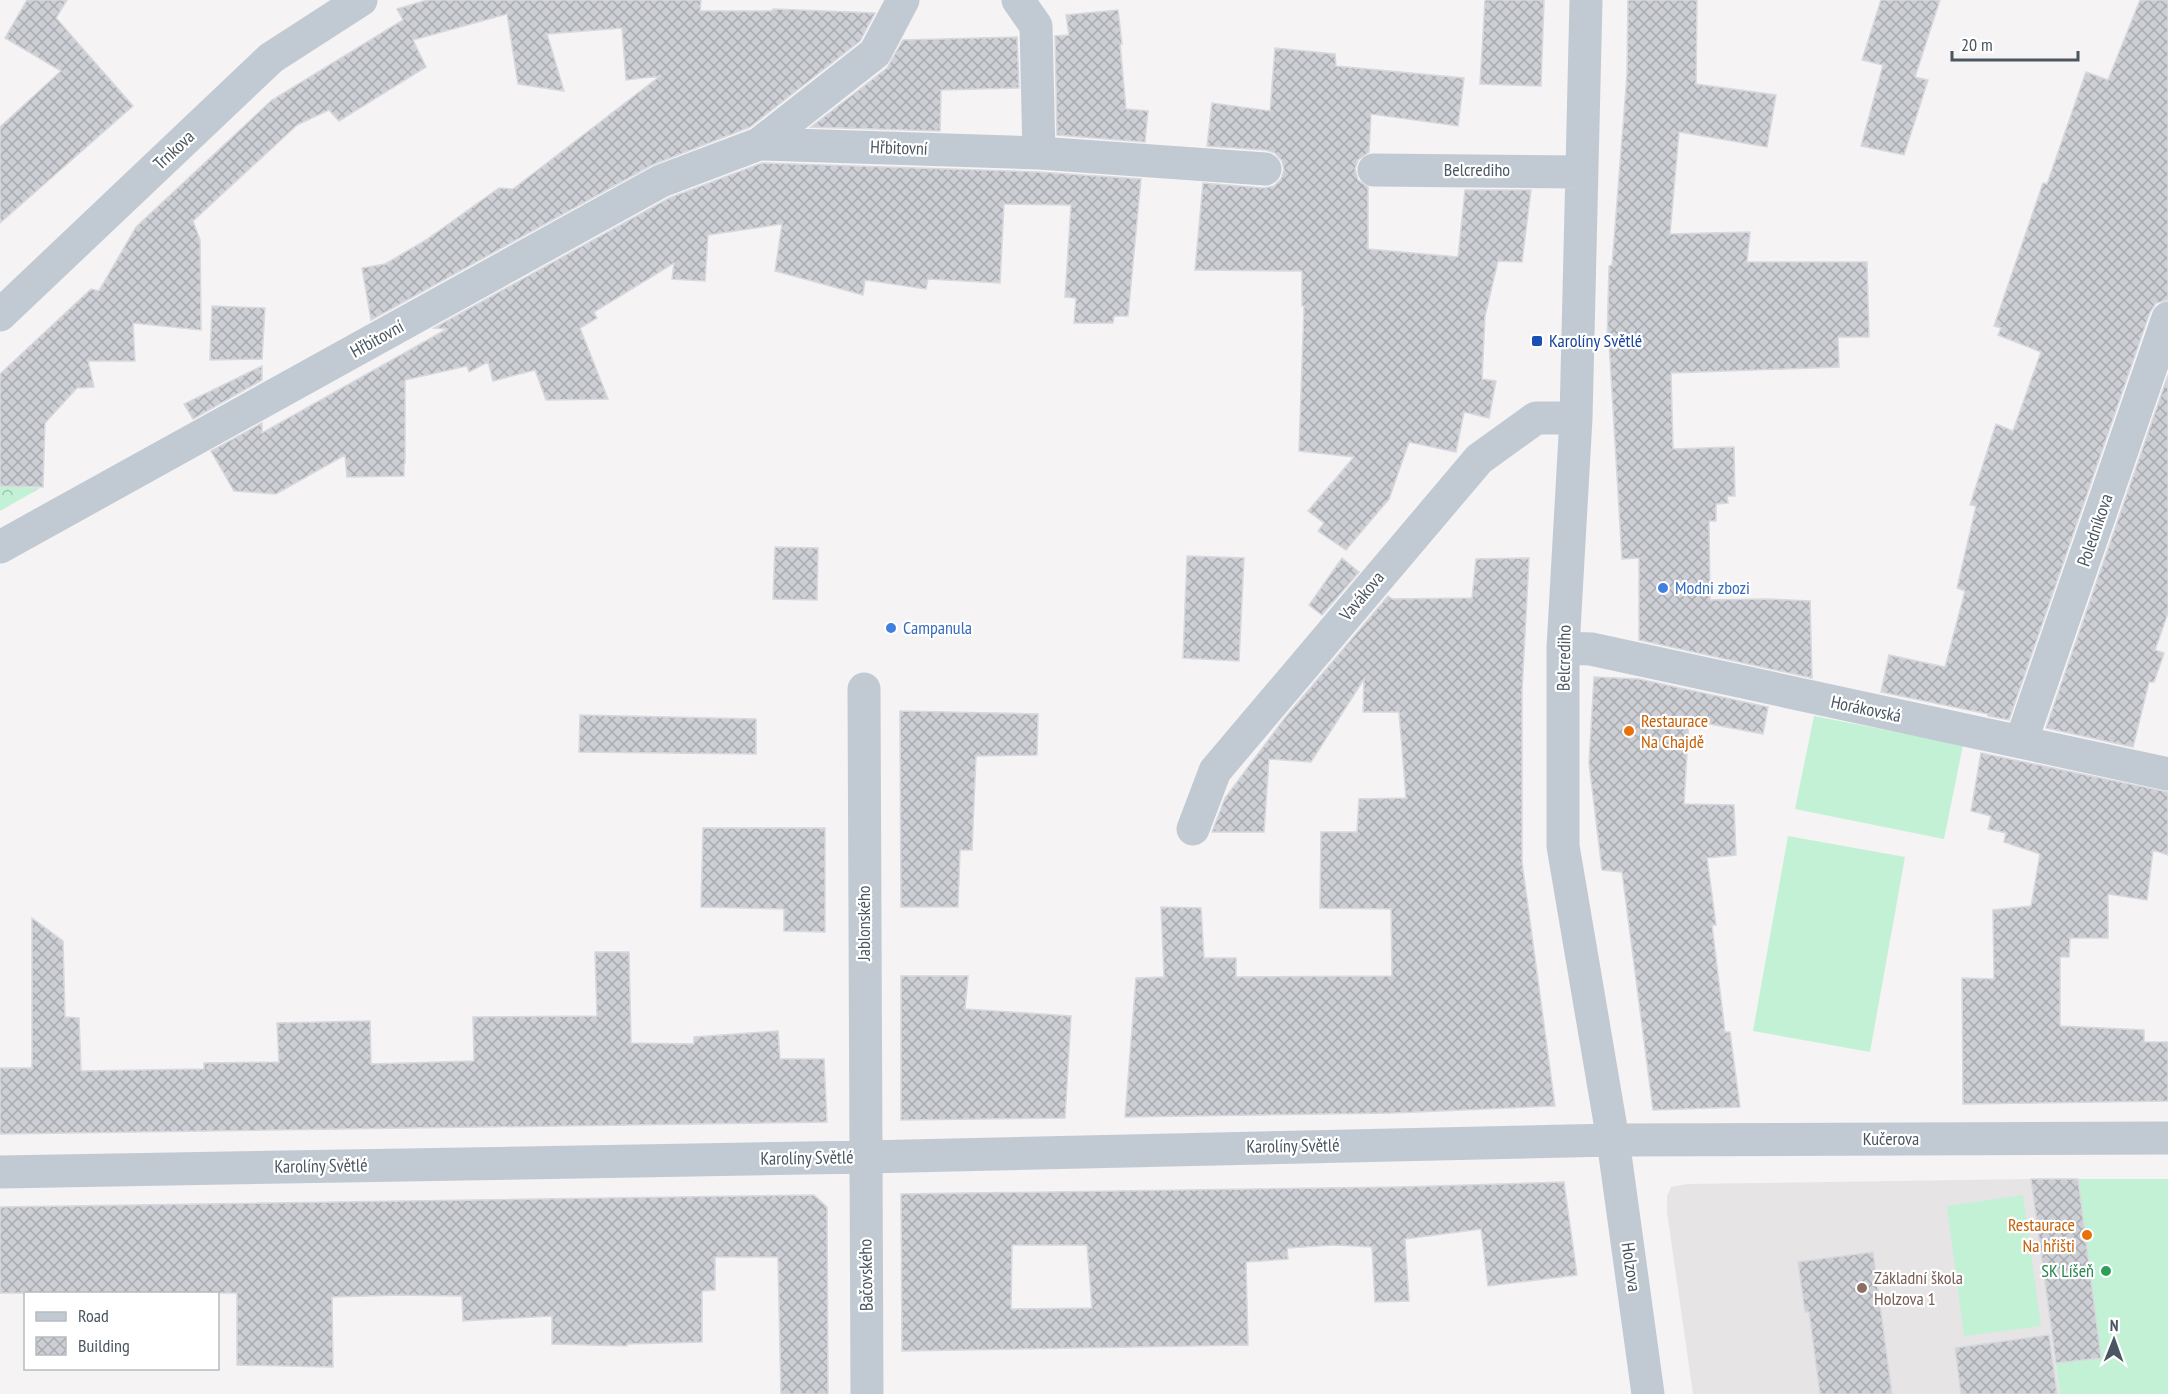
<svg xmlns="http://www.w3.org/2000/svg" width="2168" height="1394" font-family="'PT Sans Narrow',sans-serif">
  <defs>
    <pattern id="forest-crowns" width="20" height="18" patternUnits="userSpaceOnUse" patternTransform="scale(1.5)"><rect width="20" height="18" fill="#c3f1d5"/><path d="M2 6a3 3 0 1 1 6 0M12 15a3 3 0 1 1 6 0" fill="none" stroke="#a0c6b0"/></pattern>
    <pattern id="building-cross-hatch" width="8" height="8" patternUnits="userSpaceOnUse" patternTransform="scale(1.5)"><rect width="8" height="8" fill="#cdcfd5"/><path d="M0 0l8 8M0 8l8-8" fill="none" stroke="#a8abb0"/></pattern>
  </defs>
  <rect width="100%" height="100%" fill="#f5f3f3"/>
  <!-- education -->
  <path fill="#e6e4e5" d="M 2031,1179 L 2060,1394 L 1693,1394 L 1667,1212 L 1667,1196 L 1671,1187 L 1687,1184 Z"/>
  <!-- forest -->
  <path fill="url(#forest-crowns)" d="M 0,486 L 40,488 L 0,511 Z"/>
  <!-- pitch -->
  <path fill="#c3f1d5" d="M 1814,716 L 1963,745 L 1944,839 L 1795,809 Z
    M 1788,836 L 1905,857 L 1870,1052 L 1753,1031 Z
    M 2031,1179 L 2168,1179 L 2168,1394 L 2060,1394 Z
    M 2023,1195 L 2041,1326 L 1964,1336 L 1947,1206 Z"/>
  <!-- building -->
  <path fill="url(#building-cross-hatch)" stroke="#d7d9de" stroke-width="1.5" fill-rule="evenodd" d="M 27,0 L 67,0 L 56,18 L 133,106 L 0,223 L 0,127 L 61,71 L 5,38 Z
    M 427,0 L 701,0 L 700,11 L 772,11 L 773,9 L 875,13 L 860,41 L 750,127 L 652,165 L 371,320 L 362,268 L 385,264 L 426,240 L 499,188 L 513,189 L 660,76 L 626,80 L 622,28 L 547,34 L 564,91 L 518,84 L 507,14 L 413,40 L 426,67 L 339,121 L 329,110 L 297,125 L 193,221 L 200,240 L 201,330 L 133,323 L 135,361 L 88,361 L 94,387 L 77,388 L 45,423 L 43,487 L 0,486 L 0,374 L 91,289 L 99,291 L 136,227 L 272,100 L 403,20 L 397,9 Z
    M 1485,0 L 1544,0 L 1541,86 L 1480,84 Z
    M 1628,0 L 1697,0 L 1696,84 L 1776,95 L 1767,147 L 1679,132 L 1670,234 L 1750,232 L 1747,262 L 1867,262 L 1869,337 L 1838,337 L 1839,367 L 1671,373 L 1673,449 L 1734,447 L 1735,496 L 1727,496 L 1728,503 L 1716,504 L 1716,521 L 1709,521 L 1710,600 L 1767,599 L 1810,601 L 1812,678 L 1639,640 L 1639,558 L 1622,559 L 1609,342 L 1607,343 L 1609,266 L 1612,265 L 1627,75 Z
    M 1881,0 L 1940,0 L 1915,77 L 1928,80 L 1904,155 L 1861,146 L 1883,65 L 1862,60 Z
    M 2140,0 L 2168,0 L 2168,300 L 2156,303 L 2150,312 L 2009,720 L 1988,716 L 1988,714 L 1881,692 L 1889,655 L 1945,667 L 1965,591 L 1957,588 L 1976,506 L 1970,505 L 1996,424 L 2013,431 L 2041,352 L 1998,335 L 2001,328 L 1994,326 L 2043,183 L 2047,184 L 2086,72 L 2108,80 Z
    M 1118,10 L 1122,44 L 1120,44 L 1126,109 L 1148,111 L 1145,142 L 1057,135 L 1055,36 L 1069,35 L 1066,15 Z
    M 1017,37 L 1019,88 L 941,90 L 940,131 L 811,127 L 887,68 L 903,40 Z
    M 1275,48 L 1335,54 L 1336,66 L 1464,78 L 1458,126 L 1371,114 L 1369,152 L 1358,160 L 1355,169 L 1358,180 L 1368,187 L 1368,249 L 1458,257 L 1465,190 L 1531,190 L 1522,262 L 1498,261 L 1485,316 L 1482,379 L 1496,381 L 1489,418 L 1464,412 L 1456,452 L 1409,442 L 1389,499 L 1346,550 L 1318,531 L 1324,523 L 1308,511 L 1354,457 L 1299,451 L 1304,306 L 1302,306 L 1302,271 L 1195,270 L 1203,183 L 1264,188 L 1274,186 L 1281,179 L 1284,170 L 1282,161 L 1275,153 L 1266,150 L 1207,146 L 1212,103 L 1270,111 Z
    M 762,163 L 1038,172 L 1141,179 L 1128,316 L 1114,316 L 1113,323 L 1074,323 L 1076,298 L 1065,297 L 1071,205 L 1004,204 L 1000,283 L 928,279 L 926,289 L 865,280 L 863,295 L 775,271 L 782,224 L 708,235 L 705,281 L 672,279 L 674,263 L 594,312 L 597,318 L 580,328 L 608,399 L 546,400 L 535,370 L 493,381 L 488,362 L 469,372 L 467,366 L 405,380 L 405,463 L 404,464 L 404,476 L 347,477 L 345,455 L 276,494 L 234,491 L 211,451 L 262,423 L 262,433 L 447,329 L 434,328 L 669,198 Z
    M 212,306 L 265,308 L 262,359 L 210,360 Z
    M 262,366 L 262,380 L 193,419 L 184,404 Z
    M 2168,375 L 2168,613 L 2155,650 L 2164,653 L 2154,682 L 2149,682 L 2133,747 L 2046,728 Z
    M 775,547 L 818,548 L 817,600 L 773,599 Z
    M 1187,556 L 1244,558 L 1239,661 L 1183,658 Z
    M 1342,558 L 1359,572 L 1322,615 L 1309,605 Z
    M 1529,558 L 1522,691 L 1522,862 L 1555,1106 L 1393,1113 L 1125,1117 L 1136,978 L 1164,977 L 1161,907 L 1201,908 L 1204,958 L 1236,958 L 1236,977 L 1392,976 L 1391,909 L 1320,908 L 1321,832 L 1357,832 L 1359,799 L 1406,798 L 1399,712 L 1363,712 L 1364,679 L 1311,762 L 1269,759 L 1264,832 L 1212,832 L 1225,798 L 1284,719 L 1388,596 L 1392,599 L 1472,598 L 1476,559 Z
    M 1594,677 L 1639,679 L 1768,707 L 1763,734 L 1689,720 L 1684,804 L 1734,805 L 1736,855 L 1707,858 L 1716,925 L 1712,925 L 1725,1032 L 1730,1032 L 1740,1107 L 1653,1110 L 1622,872 L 1602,870 L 1589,763 Z
    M 900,711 L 1038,714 L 1037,755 L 976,756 L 972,850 L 960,850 L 958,907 L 901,907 Z
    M 580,715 L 756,719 L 756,754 L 579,752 Z
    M 1981,753 L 2168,792 L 2168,855 L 2153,850 L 2147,900 L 2108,894 L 2108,938 L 2070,938 L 2069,957 L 2060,957 L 2060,1026 L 2144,1030 L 2144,1042 L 2168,1042 L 2168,1101 L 1963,1104 L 1962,978 L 1994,979 L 1993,910 L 2031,906 L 2040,854 L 2004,842 L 2006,833 L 1988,829 L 1991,816 L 1971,811 Z
    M 703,828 L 825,828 L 825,932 L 784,931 L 784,909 L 701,907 Z
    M 32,918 L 63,941 L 65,1017 L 79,1018 L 81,1071 L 204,1069 L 204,1063 L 279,1062 L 277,1023 L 370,1021 L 371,1064 L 474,1061 L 473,1017 L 597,1016 L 595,952 L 629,952 L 631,1043 L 694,1044 L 694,1037 L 778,1031 L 780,1059 L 824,1059 L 827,1122 L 0,1134 L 0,1068 L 32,1068 Z
    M 901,976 L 968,976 L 965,1009 L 1071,1016 L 1065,1118 L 901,1120 Z
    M 2031,1179 L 2078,1179 L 2101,1358 L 2056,1363 Z
    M 1564,1182 L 1577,1275 L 1488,1286 L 1481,1229 L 1405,1239 L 1409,1301 L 1375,1302 L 1372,1247 L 1335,1245 L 1287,1248 L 1288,1259 L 1246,1262 L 1248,1345 L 902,1351 L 901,1194 L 1401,1187 ZM 1012,1245 L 1087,1245 L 1092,1308 L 1011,1309 Z
    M 814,1195 L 827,1207 L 828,1394 L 781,1394 L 778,1257 L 715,1257 L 715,1290 L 702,1291 L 702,1342 L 627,1344 L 627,1346 L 552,1344 L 552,1316 L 463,1321 L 462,1296 L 399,1295 L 332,1297 L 333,1367 L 237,1365 L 237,1293 L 0,1293 L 0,1207 Z
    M 1873,1252 L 1892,1394 L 1820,1394 L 1809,1312 L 1805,1312 L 1798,1262 Z
    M 2049,1335 L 2057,1394 L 1961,1394 L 1955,1348 Z"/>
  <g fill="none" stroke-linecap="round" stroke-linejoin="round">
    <!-- minor -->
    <path stroke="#c1cad2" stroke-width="33" d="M 1018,0 L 1036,26 L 1039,153
      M 1586,0 L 1576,418 L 1563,648 L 1563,846 L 1613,1140 L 1648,1394
      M 759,144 L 875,53 L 903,0
      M 1374,170 L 1581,172
      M 0,315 L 271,58 L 361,0
      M 0,547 L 661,181 L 759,144 L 1039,153 L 1265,169
      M 1563,648 L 1591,649 L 2168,774
      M 864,689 L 867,1394
      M 2021,742 L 2168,318
      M 1193,829 L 1215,771 L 1479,459 L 1536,418 L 1576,418
      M 0,1172 L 865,1157 L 1613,1140 L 2168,1138"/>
  </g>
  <!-- markers -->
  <rect fill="#1a4fb4" stroke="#fff" stroke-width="2" x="1531" y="335" width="12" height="12" rx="3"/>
  <g fill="#3f7fe0" stroke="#fff" stroke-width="2">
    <circle cx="1663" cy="588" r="6"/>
    <circle cx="891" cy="628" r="6"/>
  </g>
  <g fill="#e8710a" stroke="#fff" stroke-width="2">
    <circle cx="1629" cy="731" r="6"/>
    <circle cx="2087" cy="1235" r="6"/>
  </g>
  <circle fill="#2e9e5b" stroke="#fff" stroke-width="2" cx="2106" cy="1271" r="6"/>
  <circle fill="#8d6e63" stroke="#fff" stroke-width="2" cx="1862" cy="1288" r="6"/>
  <g text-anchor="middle" stroke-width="4.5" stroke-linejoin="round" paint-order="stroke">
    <!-- street labels -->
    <g font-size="18" fill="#4a5661" stroke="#fff">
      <text transform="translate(899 148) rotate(2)" y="6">Hřbitovní</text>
      <text transform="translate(174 150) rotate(-43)" y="6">Trnkova</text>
      <text x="1477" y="176">Belcrediho</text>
      <text transform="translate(377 339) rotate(-29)" y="6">Hřbitovní</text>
      <text transform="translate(2095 530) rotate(-71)" y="6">Poledníkova</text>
      <text transform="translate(1362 596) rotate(-50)" y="6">Vavákova</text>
      <text transform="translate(1564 658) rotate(-89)" y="6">Belcrediho</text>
      <text transform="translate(1866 709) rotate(12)" y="6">Horákovská</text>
      <text transform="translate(864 923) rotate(-90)" y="6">Jablonského</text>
      <text x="1891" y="1145">Kučerova</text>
      <text transform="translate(1293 1146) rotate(-1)" y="6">Karolíny Světlé</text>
      <text transform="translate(807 1158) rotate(-1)" y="6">Karolíny Světlé</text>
      <text transform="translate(321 1166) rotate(-1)" y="6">Karolíny Světlé</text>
      <text transform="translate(1631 1267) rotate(82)" y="6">Holzova</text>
      <text transform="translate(866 1275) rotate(-91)" y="6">Bačovského</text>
    </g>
    <!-- transit labels -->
    <g font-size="18" fill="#164399" stroke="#fff" text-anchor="start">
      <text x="1549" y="347">Karolíny Světlé</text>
    </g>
    <!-- shop labels -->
    <g font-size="18" fill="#366cbe" stroke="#fff" text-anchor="start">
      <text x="1675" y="594">Modni zbozi</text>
      <text x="903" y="634">Campanula</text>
    </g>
    <!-- food labels -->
    <g font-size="18" fill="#c56008" stroke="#fff" text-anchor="start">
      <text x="1641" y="727">Restaurace<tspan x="1641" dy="21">Na Chajdě</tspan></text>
      <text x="2075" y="1231" text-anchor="end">Restaurace<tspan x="2075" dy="21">Na hřišti</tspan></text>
    </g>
    <!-- leisure labels -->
    <g font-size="18" fill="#27864d" stroke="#fff" text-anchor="end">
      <text x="2094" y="1277">SK Líšeň</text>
    </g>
    <!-- education labels -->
    <g font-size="18" fill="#785e54" stroke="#fff" text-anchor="start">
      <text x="1874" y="1284">Základní škola<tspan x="1874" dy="21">Holzova 1</tspan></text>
    </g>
  </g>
  <!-- legend -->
  <rect x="24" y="1292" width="195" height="78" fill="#ffffff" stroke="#b7bbc0" stroke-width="1.5"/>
  <rect x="36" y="1312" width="30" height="9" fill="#c1cad2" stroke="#b7bbc0" stroke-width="1.5"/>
  <text x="78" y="1322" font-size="18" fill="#4a5661">Road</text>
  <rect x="36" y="1337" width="30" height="18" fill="url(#building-cross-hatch)" stroke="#b7bbc0" stroke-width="1.5"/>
  <text x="78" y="1352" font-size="18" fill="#4a5661">Building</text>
  <!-- north arrow -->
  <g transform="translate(2114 1340) rotate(1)" stroke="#ffffff" stroke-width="4.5" paint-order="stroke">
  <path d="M0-4.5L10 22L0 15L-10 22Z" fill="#4a5661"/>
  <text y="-9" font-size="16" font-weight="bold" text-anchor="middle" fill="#4a5661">N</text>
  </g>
  <!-- scale -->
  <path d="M1952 51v9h126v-9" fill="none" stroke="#4a5661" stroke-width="3"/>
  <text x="1961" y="51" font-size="18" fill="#4a5661" stroke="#ffffff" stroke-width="4.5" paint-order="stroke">20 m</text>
</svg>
